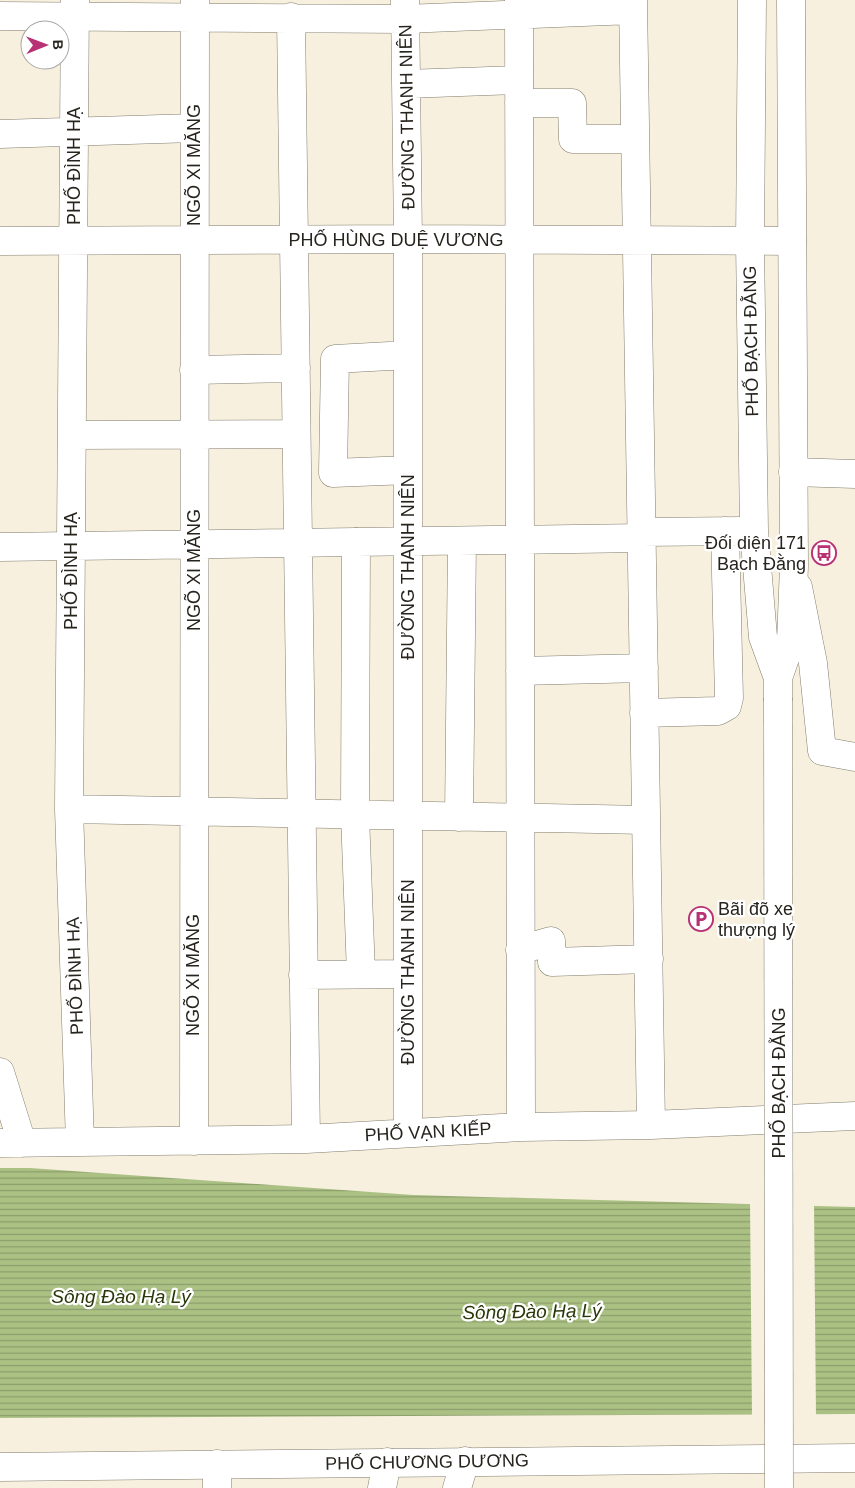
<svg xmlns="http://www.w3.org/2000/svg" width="855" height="1488" font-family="Helvetica,sans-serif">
  <defs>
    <pattern id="water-rules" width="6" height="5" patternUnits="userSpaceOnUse" patternTransform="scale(1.25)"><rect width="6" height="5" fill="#abc184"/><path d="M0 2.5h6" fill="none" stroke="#8b9d6b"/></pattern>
  </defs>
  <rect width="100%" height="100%" fill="#f7f0df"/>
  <!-- water -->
  <path fill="url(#water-rules)" d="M 0,1168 L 30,1168 L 413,1195 L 855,1207 L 855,1414 L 0,1418 Z"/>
  <!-- pier -->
  <path fill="#f7f0df" d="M 750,1202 L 814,1204 L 816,1416 L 752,1417 Z"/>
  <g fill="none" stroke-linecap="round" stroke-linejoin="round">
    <defs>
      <path id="minor" d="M 75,0 L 69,809 L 80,1142
        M 405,0 L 408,239 L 408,1133
        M 519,0 L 521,1127
        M 633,0 L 651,1125
        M 0,16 L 405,19 L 633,10
        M 291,17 L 306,1139
        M 406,84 L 519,80
        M 519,103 L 572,103 L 573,139 L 635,139
        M 0,134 L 194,128
        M 0,241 L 408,239 L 792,241
        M 194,370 L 296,368
        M 72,435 L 296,434
        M 408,470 L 333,473 L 335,359 L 408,355
        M 793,472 L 855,474
        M 642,532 L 743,531
        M 356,542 L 355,815 L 361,974
        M 0,547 L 642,538
        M 798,587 L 813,663 L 822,751 L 855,757
        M 520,671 L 644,668
        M 644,713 L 718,711 L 727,706 L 729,698 L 725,531
        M 69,809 L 646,820
        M 459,817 L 462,541
        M 520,950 L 551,941 L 552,962 L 649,959
        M 303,975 L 408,974
        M 0,1072 L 22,1143
        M 194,1141 L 195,0
        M 0,1143 L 306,1139 L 521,1127 L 651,1125 L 855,1116
        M 217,1488 L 217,1464
        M 382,1488 L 387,1462
        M 457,1488 L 465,1461"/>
      <path id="major" d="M 752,0 L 750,242 L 754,531 L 763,637 L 778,678 L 778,698
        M 778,678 L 791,641 L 794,566 L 791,0
        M 0,1467 L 855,1458"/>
    </defs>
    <!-- minor casing -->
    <use href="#minor" stroke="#827c6d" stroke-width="29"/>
    <!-- major casing -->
    <use href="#major" stroke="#827c6d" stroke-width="29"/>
    <!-- minor -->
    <use href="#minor" stroke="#fff" stroke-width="28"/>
    <!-- major -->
    <use href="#major" stroke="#fff" stroke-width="28"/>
    <defs>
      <path id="major-bridge" d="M 778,698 L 779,1488"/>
    </defs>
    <!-- major-bridge casing -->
    <use href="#major-bridge" stroke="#827c6d" stroke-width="29" stroke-linecap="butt"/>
    <!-- major-bridge -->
    <use href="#major-bridge" stroke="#fff" stroke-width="28"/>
  </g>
  <!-- icons -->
  <defs>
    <symbol id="bus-ring" viewBox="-11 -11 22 22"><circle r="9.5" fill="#fff" stroke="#b73174" stroke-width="1.5"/><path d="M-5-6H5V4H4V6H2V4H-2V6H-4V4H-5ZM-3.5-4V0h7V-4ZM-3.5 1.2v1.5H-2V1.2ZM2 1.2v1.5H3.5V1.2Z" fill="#b73174"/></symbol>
    <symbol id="parking-ring" viewBox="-11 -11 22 22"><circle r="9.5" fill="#fff" stroke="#b73174" stroke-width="1.5"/><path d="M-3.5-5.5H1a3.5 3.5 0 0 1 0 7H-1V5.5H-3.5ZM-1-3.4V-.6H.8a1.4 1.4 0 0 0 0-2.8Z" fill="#b73174"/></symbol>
  </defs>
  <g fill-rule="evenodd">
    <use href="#bus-ring" x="810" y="539" width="28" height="28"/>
    <use href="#parking-ring" x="687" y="905" width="28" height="28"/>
  </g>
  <g text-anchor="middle" stroke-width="4.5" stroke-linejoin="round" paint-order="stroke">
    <!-- street labels -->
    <g font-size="18" fill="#27241e" stroke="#fff">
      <text transform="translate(407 117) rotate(-91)" y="6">ĐƯỜNG THANH NIÊN</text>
      <text transform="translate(194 165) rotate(-90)" y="6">NGÕ XI MĂNG</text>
      <text transform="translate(74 166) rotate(-90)" y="6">PHỐ ĐÌNH HẠ</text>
      <text x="396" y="246">PHỐ HÙNG DUỆ VƯƠNG</text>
      <text transform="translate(751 341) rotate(-91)" y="6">PHỐ BẠCH ĐẰNG</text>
      <text transform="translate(408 567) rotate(-90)" y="6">ĐƯỜNG THANH NIÊN</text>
      <text transform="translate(194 570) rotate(-90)" y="6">NGÕ XI MĂNG</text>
      <text transform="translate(71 571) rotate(-90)" y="6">PHỐ ĐÌNH HẠ</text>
      <text transform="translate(408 972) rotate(-90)" y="6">ĐƯỜNG THANH NIÊN</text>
      <text transform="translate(193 975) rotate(-90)" y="6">NGÕ XI MĂNG</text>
      <text transform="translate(75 976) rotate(-92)" y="6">PHỐ ĐÌNH HẠ</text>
      <text transform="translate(779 1083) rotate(-90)" y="6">PHỐ BẠCH ĐẰNG</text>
      <text transform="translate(428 1132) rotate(-3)" y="6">PHỐ VẠN KIẾP</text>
      <text transform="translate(427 1462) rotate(-1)" y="6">PHỐ CHƯƠNG DƯƠNG</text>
    </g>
    <!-- poi labels -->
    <g font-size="18" fill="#27241e" stroke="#fff" text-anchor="end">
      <text x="806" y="549">Đối diện 171<tspan x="806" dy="21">Bạch Đằng</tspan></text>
      <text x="718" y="915" text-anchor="start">Bãi đõ xe<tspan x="718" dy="21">thượng lý</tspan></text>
    </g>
    <!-- water labels -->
    <g font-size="19" font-style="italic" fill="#2a3809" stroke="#fff">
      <text x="121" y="1303">Sông Đào Hạ Lý</text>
      <text transform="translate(532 1311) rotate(-1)" y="7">Sông Đào Hạ Lý</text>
    </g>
  </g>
  <!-- north arrow -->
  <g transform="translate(45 45) rotate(89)"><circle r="24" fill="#ffffff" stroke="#a9a7a5"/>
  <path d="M0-4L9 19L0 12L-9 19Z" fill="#b73174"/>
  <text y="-8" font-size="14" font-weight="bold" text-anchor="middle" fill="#27241e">B</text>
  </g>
</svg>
